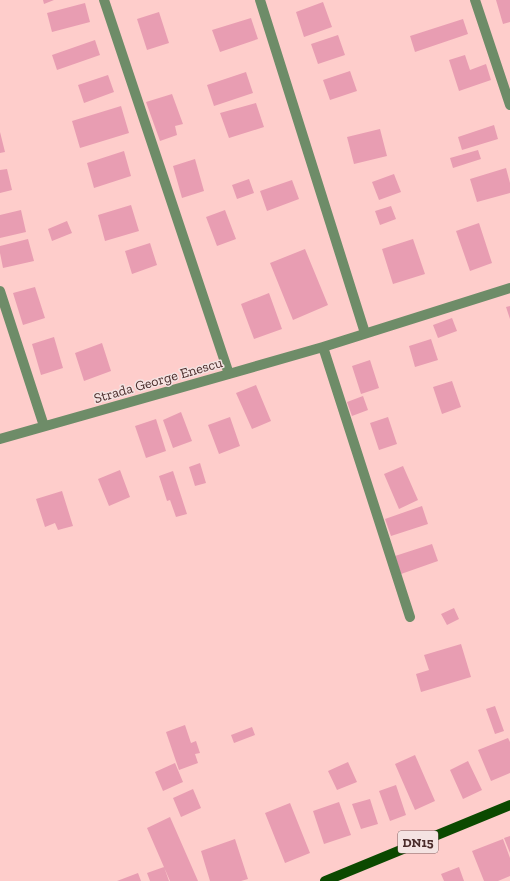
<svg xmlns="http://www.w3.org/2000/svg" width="510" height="881" font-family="'Zilla Slab',serif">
  <rect width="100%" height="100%" fill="#fecdcb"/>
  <!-- building -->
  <path fill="#e89db2" d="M 43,0 L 54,0 L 44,4 Z
    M 496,0 L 510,0 L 510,22 L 503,24 Z
    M 323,2 L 332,27 L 304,37 L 296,12 Z
    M 85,3 L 90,22 L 52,32 L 47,13 Z
    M 159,12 L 169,43 L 147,50 L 137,19 Z
    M 251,18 L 258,39 L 220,52 L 212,30 Z
    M 463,19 L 468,34 L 415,52 L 410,36 Z
    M 338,35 L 345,55 L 318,64 L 311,44 Z
    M 95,40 L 100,55 L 57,70 L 52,55 Z
    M 465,55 L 470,70 L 486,64 L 491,80 L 459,91 L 449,60 Z
    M 350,71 L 357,91 L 330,100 L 323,80 Z
    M 246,72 L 253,93 L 214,106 L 207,85 Z
    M 108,75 L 114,92 L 84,103 L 78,85 Z
    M 172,94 L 183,124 L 175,126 L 177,135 L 160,141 L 146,102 Z
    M 256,103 L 264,127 L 229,138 L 220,113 Z
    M 121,106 L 129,133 L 80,148 L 72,121 Z
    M 494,125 L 498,139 L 462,150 L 458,137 Z
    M 380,129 L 387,156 L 354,164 L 347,137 Z
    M 0,132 L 5,152 L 0,153 Z
    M 478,150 L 481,159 L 453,168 L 450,158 Z
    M 124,151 L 131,176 L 94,188 L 87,163 Z
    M 195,159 L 204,191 L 182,198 L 173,166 Z
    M 506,168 L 510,183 L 510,193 L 477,202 L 470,179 Z
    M 7,169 L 12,190 L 0,193 L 0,170 Z
    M 394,174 L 401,192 L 379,200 L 372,182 Z
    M 249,179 L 254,193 L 237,199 L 232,185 Z
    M 292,180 L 299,199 L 267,211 L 260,191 Z
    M 131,205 L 139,231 L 105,241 L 98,215 Z
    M 391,206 L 396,219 L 380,225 L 375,211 Z
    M 21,210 L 26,232 L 0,238 L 0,215 Z
    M 225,210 L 236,239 L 217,246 L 206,217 Z
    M 67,221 L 72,233 L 52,241 L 48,229 Z
    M 479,223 L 492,263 L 470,271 L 456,231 Z
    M 28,239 L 34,261 L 3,268 L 0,253 L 0,246 Z
    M 413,239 L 425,274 L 393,284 L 382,249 Z
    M 150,243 L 157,265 L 132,274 L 125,251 Z
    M 305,249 L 328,305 L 293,320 L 270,263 Z
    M 35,287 L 45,318 L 23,325 L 13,293 Z
    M 269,293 L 282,329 L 254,339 L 241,304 Z
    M 510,306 L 510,319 L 506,307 Z
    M 452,318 L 457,331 L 438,338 L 433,325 Z
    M 54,337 L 63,368 L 41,375 L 32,344 Z
    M 431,339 L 438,360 L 415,367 L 409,346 Z
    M 102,343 L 111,371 L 84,381 L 75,353 Z
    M 370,360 L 379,388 L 361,394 L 352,366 Z
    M 452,381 L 461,407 L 442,414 L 433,387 Z
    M 256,385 L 271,421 L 252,429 L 236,393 Z
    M 363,396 L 368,410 L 352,416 L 347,402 Z
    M 181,412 L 192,441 L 173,448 L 163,420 Z
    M 230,417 L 240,446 L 219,454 L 208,425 Z
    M 388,417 L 397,444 L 379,450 L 370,423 Z
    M 156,419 L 166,451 L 146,458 L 135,426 Z
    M 200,463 L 206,483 L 195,486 L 189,467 Z
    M 403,466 L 418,500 L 399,509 L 384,474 Z
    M 120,470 L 130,497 L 109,506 L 98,479 Z
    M 173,471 L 187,514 L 176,517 L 170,500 L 167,501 L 159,476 Z
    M 62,491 L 73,526 L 58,530 L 55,523 L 45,527 L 36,499 Z
    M 422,506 L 428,524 L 391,536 L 385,519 Z
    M 432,544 L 438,561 L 401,574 L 395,556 Z
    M 454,608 L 459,619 L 447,625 L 441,614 Z
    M 461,644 L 471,677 L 421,692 L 416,674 L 429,670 L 424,655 Z
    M 495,706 L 504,731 L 495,734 L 486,709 Z
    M 185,725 L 191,743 L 196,741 L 200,753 L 195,754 L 198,763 L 179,770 L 166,732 Z
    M 252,727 L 255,735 L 234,743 L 231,735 Z
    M 508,738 L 510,742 L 510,773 L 491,781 L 478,750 Z
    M 415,755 L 435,801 L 415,810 L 395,764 Z
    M 468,761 L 482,790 L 463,799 L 450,770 Z
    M 348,762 L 357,782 L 337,790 L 328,771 Z
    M 175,763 L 183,782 L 163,791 L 155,772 Z
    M 396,785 L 406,815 L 390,821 L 379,791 Z
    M 193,789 L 201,808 L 181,817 L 173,798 Z
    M 370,799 L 378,824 L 361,829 L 352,804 Z
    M 339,802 L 351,835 L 324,844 L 313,811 Z
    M 290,803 L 310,853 L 285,863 L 265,813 Z
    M 170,817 L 198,881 L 170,881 L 147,828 Z
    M 510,836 L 510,853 L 504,838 Z
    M 235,839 L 248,879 L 241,881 L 210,881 L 201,851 Z
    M 503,839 L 510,858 L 510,876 L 498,881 L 484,881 L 472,851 Z
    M 164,867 L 169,881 L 150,881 L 147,873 Z
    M 459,867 L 464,881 L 444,881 L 441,874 Z
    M 138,873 L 141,881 L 117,881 Z"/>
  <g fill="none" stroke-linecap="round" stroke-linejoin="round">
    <!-- minor -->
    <path stroke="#6e8c68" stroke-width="10" d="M 104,0 L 229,374
      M 260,0 L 365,333
      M 475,0 L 510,105
      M 0,291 L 44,426
      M 323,347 L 410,617
      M 0,439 L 229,374 L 323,347 L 510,288"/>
    <!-- major -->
    <path stroke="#0b4900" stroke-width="10" d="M 325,881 L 510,805"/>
  </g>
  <g text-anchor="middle" stroke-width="3" stroke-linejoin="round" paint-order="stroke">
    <!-- shield labels -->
    <rect fill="#f4e3e2" stroke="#7e6362" stroke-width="1" x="398" y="831" width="40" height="22" rx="3"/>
    <g font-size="13" font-weight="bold" fill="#4b2c2b">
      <text x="418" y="847">DN15</text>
    </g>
    <!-- street labels -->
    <g font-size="14" fill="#4b2c2b" stroke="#f4e3e2">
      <text transform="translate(158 380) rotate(-16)" y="5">Strada George Enescu</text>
    </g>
  </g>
</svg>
